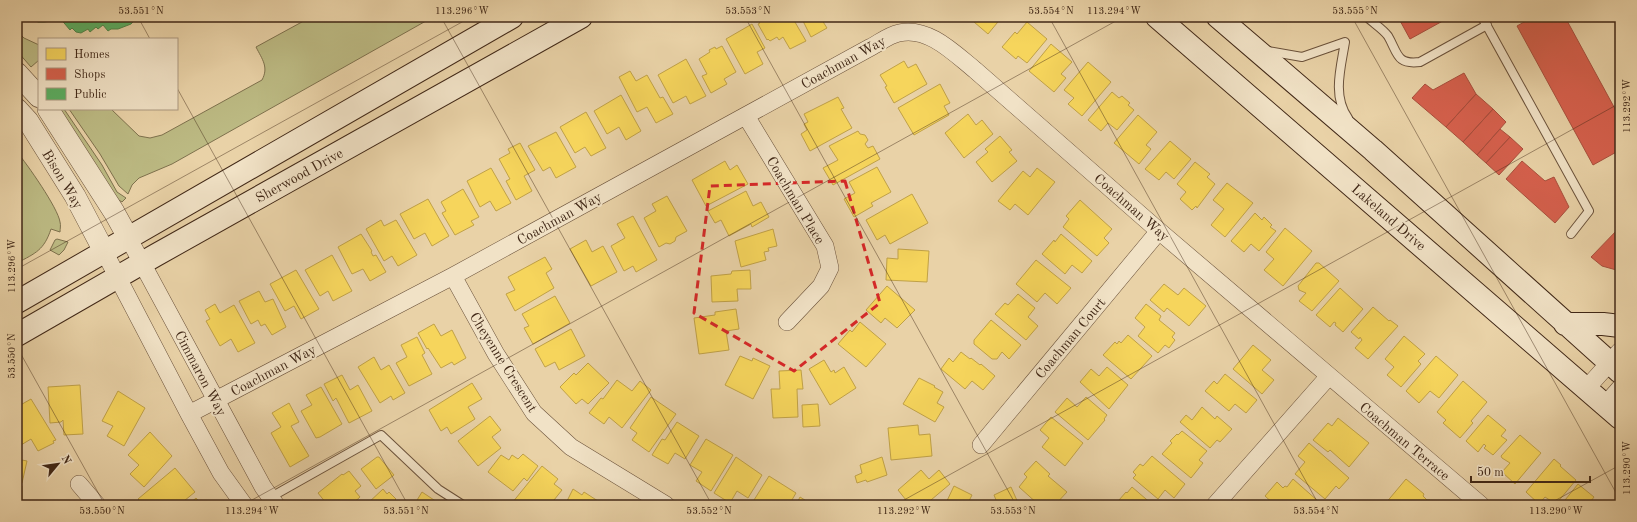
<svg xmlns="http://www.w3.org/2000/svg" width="1637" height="522" font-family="'Old Standard TT',serif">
  <rect width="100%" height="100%" fill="#e9d2a7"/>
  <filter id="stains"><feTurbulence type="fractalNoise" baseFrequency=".005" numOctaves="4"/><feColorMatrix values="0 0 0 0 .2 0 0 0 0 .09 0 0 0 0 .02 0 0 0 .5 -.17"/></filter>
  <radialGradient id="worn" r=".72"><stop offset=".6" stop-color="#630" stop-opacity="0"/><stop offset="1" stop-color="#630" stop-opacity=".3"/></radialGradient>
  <!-- green -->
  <path fill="#bcba83" stroke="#7e714d" d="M 311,17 L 433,17 L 172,164 L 139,178 L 132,185 L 128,194 L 119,186 L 100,154 L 69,109 L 111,109 L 139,136 L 150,138 L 162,135 L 262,80 C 269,67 262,59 256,47 Z
    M 17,31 L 24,38 L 39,45 L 39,60 L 31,67 L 17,51 Z
    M 54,109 L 64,109 L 102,165 L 117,192 L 126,198 L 122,202 L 114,197 Z
    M 17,152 C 27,164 58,208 60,222 C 61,225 60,229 60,232 L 51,229 C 44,250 36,253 17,263 Z
    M 57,239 L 68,242 L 64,250 L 59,255 L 50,250 L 55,240 Z"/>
  <!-- homes -->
  <path fill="#f6d55c" stroke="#c0a147" d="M 764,17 L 792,17 L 806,41 L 790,49 L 783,37 L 779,40 L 777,37 L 770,41 L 768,39 L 767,40 L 758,24 L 760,23 L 758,20 Z
    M 801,17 L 820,17 L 827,28 L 811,37 Z
    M 978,17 L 1002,17 L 988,34 L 974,22 Z
    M 1027,22 L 1047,39 L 1027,63 L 1018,56 L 1016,59 L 1002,47 L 1015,32 L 1017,34 Z
    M 752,24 L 765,48 L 757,52 L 763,64 L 745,74 L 726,39 Z
    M 1051,44 L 1072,62 L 1061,74 L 1066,78 L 1054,92 L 1029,71 Z
    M 722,46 L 736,72 L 724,79 L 727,84 L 711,93 L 702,76 L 707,74 L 699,59 L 710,52 L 709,50 L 715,47 L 716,49 Z
    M 686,59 L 706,96 L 690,104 L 686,96 L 673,103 L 658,75 Z
    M 904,61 L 908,68 L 916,64 L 927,84 L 894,103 L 885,87 L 887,86 L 880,75 Z
    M 1088,62 L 1111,82 L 1082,116 L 1068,104 L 1074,98 L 1064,90 Z
    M 630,71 L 636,81 L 647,75 L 660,98 L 663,97 L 673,114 L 656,123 L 647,107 L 637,112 L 619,77 Z
    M 940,84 L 950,103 L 944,106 L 949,115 L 914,135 L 898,108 Z
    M 1112,92 L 1119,98 L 1122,96 L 1130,103 L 1128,105 L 1134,110 L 1117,130 L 1108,123 L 1101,131 L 1088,120 Z
    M 621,95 L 641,131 L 626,140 L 619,127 L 607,134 L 594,111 Z
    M 838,97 L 844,108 L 841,109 L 852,128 L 810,151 L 801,134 L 807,130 L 804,124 L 808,122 L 804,114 Z
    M 586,112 L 606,148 L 591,156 L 585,147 L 575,153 L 560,127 Z
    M 968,114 L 976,125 L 982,120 L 993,134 L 964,158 L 945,133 Z
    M 1138,115 L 1157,132 L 1146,145 L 1151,149 L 1139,164 L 1114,143 Z
    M 858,131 L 860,134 L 865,135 L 868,140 L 865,144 L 868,148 L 873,146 L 880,159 L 833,185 L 823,168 L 838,160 L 829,146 Z
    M 556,132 L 576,167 L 556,178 L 550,167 L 543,171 L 528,146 Z
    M 1000,136 L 1012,150 L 1009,152 L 1017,161 L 992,182 L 976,162 L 988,152 L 985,149 Z
    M 1170,141 L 1191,159 L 1174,179 L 1166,172 L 1159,180 L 1145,169 Z
    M 520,143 L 535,170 L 524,176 L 532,191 L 516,200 L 506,181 L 510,179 L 499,159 L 510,153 L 508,149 Z
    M 725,161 L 730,170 L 737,165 L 748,184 L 706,206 L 692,180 Z
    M 1195,162 L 1210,174 L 1207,177 L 1215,184 L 1197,208 L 1196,206 L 1192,210 L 1180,199 L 1186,192 L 1177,184 Z
    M 877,167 L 891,192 L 871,203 L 873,206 L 854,217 L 844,199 L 855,193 L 849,182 Z
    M 491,168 L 511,203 L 496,211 L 490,201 L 480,207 L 467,181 Z
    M 1037,168 L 1055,182 L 1028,215 L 1015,204 L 1010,210 L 998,201 L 1023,171 L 1030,177 Z
    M 1227,183 L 1253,203 L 1225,237 L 1211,225 L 1224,209 L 1213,200 Z
    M 463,189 L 479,217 L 471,221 L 474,225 L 455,235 L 442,213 L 446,211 L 441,202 Z
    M 746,191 L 753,206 L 761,202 L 769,217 L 752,227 L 751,224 L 729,236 L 721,220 L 715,223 L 708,211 Z
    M 912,194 L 928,223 L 890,244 L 885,235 L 877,240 L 866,220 Z
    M 667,196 L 687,231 L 676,237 L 675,241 L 670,244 L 666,243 L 659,247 L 644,218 L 656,211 L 652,204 Z
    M 428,199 L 449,236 L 432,246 L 425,233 L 414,239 L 400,214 Z
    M 1080,200 L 1112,229 L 1104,238 L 1109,243 L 1097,256 L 1063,227 L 1069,219 L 1066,216 Z
    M 1255,213 L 1262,220 L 1264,217 L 1272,225 L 1270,227 L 1276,231 L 1259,251 L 1251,244 L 1244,252 L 1231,241 Z
    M 633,216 L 657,260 L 636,272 L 633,266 L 624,271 L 611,246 L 625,238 L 617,224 Z
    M 381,220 L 384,226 L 396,220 L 417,255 L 398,266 L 392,256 L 384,261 L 366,229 Z
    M 1285,228 L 1312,251 L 1283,286 L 1264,270 L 1274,259 L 1266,252 Z
    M 773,229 L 777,246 L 768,248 L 769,251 L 764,252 L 766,260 L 741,267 L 735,241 Z
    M 361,234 L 372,251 L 371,252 L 373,256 L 376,255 L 386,272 L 370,281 L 363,269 L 352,274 L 338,247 Z
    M 1061,234 L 1092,261 L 1082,273 L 1072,265 L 1065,274 L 1042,254 L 1054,240 L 1055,242 Z
    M 586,240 L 592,252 L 603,246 L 617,272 L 591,286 L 570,249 Z
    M 898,249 L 929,251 L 927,282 L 886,280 L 887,258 L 898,259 Z
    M 332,255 L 352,291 L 333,301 L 328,291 L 320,296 L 305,270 Z
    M 545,257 L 552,269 L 546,273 L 554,288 L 515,311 L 506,294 L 515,290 L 508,277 Z
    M 1036,260 L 1071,288 L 1057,304 L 1045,293 L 1037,302 L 1016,284 Z
    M 1316,263 L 1319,263 L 1339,281 L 1312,311 L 1299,301 L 1306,293 L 1299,290 L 1298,286 Z
    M 296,270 L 319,309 L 301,319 L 294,306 L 285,311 L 270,284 Z
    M 750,270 L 751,289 L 737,289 L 738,301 L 712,302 L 711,276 L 731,274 L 732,271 Z
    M 1164,284 L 1178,295 L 1184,288 L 1206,306 L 1189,326 L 1167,308 L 1164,312 L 1150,300 Z
    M 887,286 L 915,310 L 897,328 L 885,318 L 881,323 L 866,310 Z
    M 1340,288 L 1363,309 L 1343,332 L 1335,325 L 1336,323 L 1334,322 L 1330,327 L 1316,315 Z
    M 259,291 L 265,302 L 273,299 L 286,327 L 272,335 L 265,324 L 261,326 L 258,320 L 251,324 L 239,301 Z
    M 1018,294 L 1035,308 L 1028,317 L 1038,326 L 1026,340 L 995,314 L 1005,303 L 1008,305 Z
    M 555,296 L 570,323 L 533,344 L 524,328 L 529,326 L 522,314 Z
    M 215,304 L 220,313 L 234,305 L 255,343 L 238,352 L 231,339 L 220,346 L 206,321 L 210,319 L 205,310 Z
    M 1146,304 L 1161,316 L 1159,320 L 1175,333 L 1172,337 L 1175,340 L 1169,348 L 1165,345 L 1158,353 L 1138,336 L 1145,327 L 1135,318 Z
    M 1373,307 L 1389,321 L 1390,320 L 1398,326 L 1368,359 L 1355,348 L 1362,340 L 1360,337 L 1359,339 L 1351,332 Z
    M 736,309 L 739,329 L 726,331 L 729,350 L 699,354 L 694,318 L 715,315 L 715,312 Z
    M 991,320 L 1021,345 L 1009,359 L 1002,352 L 997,359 L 992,359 L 974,344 L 974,340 Z
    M 860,322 L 886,344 L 866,367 L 838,344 L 850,330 L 852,332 Z
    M 434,324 L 441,336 L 452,330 L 466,358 L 454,365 L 452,362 L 441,368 L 428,348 L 427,349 L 418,333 Z
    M 571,329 L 585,356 L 559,370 L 555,362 L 545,367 L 535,349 Z
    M 1128,335 L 1152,356 L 1131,379 L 1103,355 L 1115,342 L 1117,344 L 1119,341 L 1121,343 Z
    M 1404,336 L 1425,354 L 1418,361 L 1421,364 L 1401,387 L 1387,375 L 1394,367 L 1385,359 Z
    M 417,337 L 425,353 L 422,355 L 432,374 L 409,386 L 396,363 L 407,357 L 401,345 Z
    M 1253,345 L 1271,360 L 1262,370 L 1274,380 L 1262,394 L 1233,369 Z
    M 961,352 L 970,359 L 971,358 L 980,365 L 981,364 L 995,376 L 983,390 L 972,381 L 965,389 L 941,369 L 949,358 L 953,362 Z
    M 740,356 L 752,361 L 753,358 L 770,366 L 753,399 L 725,385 Z
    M 1436,356 L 1458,375 L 1439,398 L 1430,391 L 1419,403 L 1406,391 Z
    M 374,357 L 381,370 L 389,365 L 405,393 L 393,400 L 391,396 L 380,403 L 358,367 Z
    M 824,360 L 831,372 L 834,370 L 835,373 L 844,367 L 856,388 L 830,405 L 809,369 Z
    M 588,363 L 609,383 L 588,404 L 582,399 L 576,404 L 560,387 L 574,373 L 576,375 Z
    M 1107,367 L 1128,385 L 1109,409 L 1080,382 L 1091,369 L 1099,376 Z
    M 801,370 L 803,389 L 797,389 L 798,417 L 773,418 L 771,389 L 780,389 L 779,371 Z
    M 1225,374 L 1257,400 L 1246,413 L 1235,404 L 1229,411 L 1205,391 L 1214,381 L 1217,384 Z
    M 342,375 L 350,390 L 358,385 L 372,411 L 349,423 L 336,398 L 333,401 L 324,384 Z
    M 919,378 L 935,386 L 934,387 L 943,392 L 937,403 L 944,407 L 935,422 L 903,404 Z
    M 617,380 L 632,391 L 640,381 L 651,390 L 622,428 L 609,417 L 604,424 L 589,413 L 601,398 L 603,399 Z
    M 1463,381 L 1487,402 L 1471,421 L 1473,423 L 1460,438 L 1443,423 L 1446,420 L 1437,412 Z
    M 472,383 L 482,399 L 468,407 L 475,419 L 451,434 L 447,427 L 441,431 L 429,410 Z
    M 80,385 L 83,434 L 64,435 L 63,420 L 61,422 L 50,423 L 48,387 Z
    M 321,387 L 342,424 L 320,437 L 316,438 L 301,411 L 312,405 L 306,395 Z
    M 118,391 L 145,408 L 124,446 L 107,436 L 113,426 L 102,421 Z
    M 651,397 L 676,414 L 649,452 L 632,440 L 637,433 L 630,428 Z
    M 1086,397 L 1107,415 L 1104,419 L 1105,420 L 1088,440 L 1055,412 L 1067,398 L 1077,407 Z
    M 31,399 L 56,440 L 53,441 L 54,443 L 38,451 L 31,439 L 21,445 L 17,439 L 17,407 Z
    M 289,403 L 299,422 L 291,426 L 309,456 L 290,467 L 271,433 L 281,427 L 272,413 Z
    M 818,404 L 820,426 L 803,427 L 802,405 Z
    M 1202,407 L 1215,419 L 1217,416 L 1232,429 L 1220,442 L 1217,440 L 1210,448 L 1180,422 L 1186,415 L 1192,420 Z
    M 1488,415 L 1506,430 L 1501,436 L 1507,440 L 1493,455 L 1484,448 L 1486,446 L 1484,444 L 1478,452 L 1466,441 Z
    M 490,416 L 501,430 L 492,437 L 501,448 L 478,466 L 458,441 Z
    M 1051,417 L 1083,443 L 1065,466 L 1042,447 L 1049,438 L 1040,430 Z
    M 1338,418 L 1369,443 L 1349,467 L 1330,450 L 1328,452 L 1313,440 L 1328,423 L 1332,426 Z
    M 677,422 L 699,436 L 685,459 L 675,453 L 668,464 L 652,455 L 662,439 L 665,440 Z
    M 918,425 L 919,435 L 930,434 L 932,456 L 891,460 L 888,428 Z
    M 1182,431 L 1207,451 L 1199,460 L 1203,463 L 1191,478 L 1162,454 L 1172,443 L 1170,441 L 1177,434 L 1178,435 Z
    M 150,432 L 172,456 L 144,487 L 130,474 L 139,465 L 128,455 Z
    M 1520,435 L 1541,453 L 1515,484 L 1502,472 L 1510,463 L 1502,458 L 1501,456 Z
    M 706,439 L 733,455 L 711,491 L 696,481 L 702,472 L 690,465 Z
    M 1309,443 L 1349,478 L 1339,489 L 1336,486 L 1325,499 L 1295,474 L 1305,462 L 1298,456 Z
    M 523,454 L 538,466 L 527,481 L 524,478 L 513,491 L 488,472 L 501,455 L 509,460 L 512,455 L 518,459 Z
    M 1152,456 L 1185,484 L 1174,498 L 1165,490 L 1158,499 L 1133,478 L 1136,475 L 1133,472 L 1140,464 L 1143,466 Z
    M 377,457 L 379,457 L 394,475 L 376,489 L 361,469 Z
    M 736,457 L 762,475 L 748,498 L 737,491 L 730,503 L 714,493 Z
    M 882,457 L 887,475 L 867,482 L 866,480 L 857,483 L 855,476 L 862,473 L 860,465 Z
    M 17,459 L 27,461 L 22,483 L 17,482 Z
    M 1554,459 L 1561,465 L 1560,466 L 1576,480 L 1556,504 L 1545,497 L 1539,504 L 1526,492 Z
    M 1036,461 L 1050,474 L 1048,476 L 1067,492 L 1055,505 L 1039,505 L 1019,487 L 1027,477 L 1024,474 Z
    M 542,466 L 558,479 L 554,484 L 562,490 L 550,505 L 515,505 L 512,503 Z
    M 175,468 L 195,492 L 179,505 L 143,505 L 138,499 Z
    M 921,470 L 929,479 L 939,470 L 950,484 L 925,505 L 910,505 L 898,490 Z
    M 349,471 L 361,486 L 355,491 L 360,497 L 351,505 L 332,505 L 328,501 L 326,503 L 318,493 L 342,474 L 343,475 Z
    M 769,476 L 796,493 L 789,505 L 760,505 L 755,503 L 754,500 Z
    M 1293,479 L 1318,501 L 1314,505 L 1275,505 L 1265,496 L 1277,482 L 1283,488 L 1285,486 L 1287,487 Z
    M 1406,479 L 1424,494 L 1423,496 L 1427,500 L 1430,500 L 1435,505 L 1385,504 Z
    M 1578,484 L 1594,497 L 1591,501 L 1596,505 L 1561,505 Z
    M 17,486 L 22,486 L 22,503 L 17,504 Z
    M 954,486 L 972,495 L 967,505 L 945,505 Z
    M 1011,487 L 1019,505 L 998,505 L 994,495 Z
    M 1132,487 L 1153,505 L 1117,505 L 1120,502 L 1119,500 L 1126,492 L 1127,493 Z
    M 383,489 L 387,494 L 389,492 L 396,499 L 394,501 L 397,505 L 368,505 L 367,504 Z
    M 573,489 L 582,495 L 584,492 L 598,501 L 595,505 L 565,505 Z
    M 422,492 L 437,502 L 435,505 L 414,505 Z
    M 800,497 L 813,505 L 796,505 Z
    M 196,498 L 202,505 L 188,505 Z"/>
  <!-- shops -->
  <path fill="#d6604d" stroke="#a94f3d" d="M 1398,17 L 1450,17 L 1410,39 Z
    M 1533,17 L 1565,17 L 1620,118 L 1620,150 L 1593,165 L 1517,26 Z
    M 1464,73 L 1476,94 L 1446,127 L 1412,98 L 1425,84 L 1433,90 Z
    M 1476,94 L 1493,109 L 1463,142 L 1446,127 Z
    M 1493,109 L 1506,122 L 1477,155 L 1463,142 Z
    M 1500,129 L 1510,137 L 1486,163 L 1477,155 Z
    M 1510,137 L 1523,149 L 1499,175 L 1486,163 Z
    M 1522,161 L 1545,181 L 1554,177 L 1569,207 L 1555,223 L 1506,179 Z
    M 1620,227 L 1620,271 L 1602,266 L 1591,257 Z"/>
  <!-- public -->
  <path fill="#5aae61" stroke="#52864b" d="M 29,17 L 58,17 L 52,21 L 44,22 L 38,22 Z
    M 59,17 L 138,17 L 131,24 L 118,29 L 111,29 L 108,31 L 103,25 L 98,29 L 96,27 L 90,32 L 88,29 L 81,33 L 76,32 L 72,28 L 70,30 Z"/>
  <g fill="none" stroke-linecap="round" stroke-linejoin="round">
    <defs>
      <path id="service" d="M 1367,17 C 1373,23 1383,29 1388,36 C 1398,53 1396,65 1420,62 L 1487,25
        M 1482,17 L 1589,211 L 1571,234
        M 1268,51 L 1302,57 L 1345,42 C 1341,67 1332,96 1348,118
        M 271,497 L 381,435 L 438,489 L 463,505"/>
      <path id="minor" d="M 746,116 L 825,246 L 830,268 L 821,286 L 787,322
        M 129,239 L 263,487 L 276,505
        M 105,253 L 189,414 L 221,473 L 244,505
        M 453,276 L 496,354 L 534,413 L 571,447 L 666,505
        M 1586,389 L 1620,351
        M 1605,405 L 1620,388
        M 189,414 L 453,276 L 871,47 C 879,43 889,35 899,33 C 928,26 954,53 975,70 L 1159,231 L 1481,505
        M 981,445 L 1159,231
        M 79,484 L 97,505
        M 1215,505 L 1329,376"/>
      <path id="tertiary" d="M 17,73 L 39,97
        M 17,109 L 28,121 L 75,196 L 105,253
        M 48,109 L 114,212 L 129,239"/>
      <path id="secondary" d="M 1157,17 L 1620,418
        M 1218,17 L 1373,150 L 1620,372
        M 17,302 L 512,17
        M 1565,324 L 1603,324 L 1620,326
        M 17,335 L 156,255 L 581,17"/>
    </defs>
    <!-- service casing -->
    <use href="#service" stroke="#6b523b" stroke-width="10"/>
    <!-- minor casing -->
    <use href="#minor" stroke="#6b523b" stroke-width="18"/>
    <!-- tertiary casing -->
    <use href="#tertiary" stroke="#6b523b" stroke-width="22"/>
    <!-- secondary casing -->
    <use href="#secondary" stroke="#412817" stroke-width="24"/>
    <!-- service -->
    <use href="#service" stroke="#f1e2c6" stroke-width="8"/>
    <!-- minor -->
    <use href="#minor" stroke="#f1e2c6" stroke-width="17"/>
    <!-- tertiary -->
    <use href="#tertiary" stroke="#f1e2c6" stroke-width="21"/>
    <!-- secondary -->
    <use href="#secondary" stroke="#f1e2c6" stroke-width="22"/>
  </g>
  <!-- marked area -->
  <path fill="none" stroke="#d62828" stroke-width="3" stroke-dasharray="8 5" stroke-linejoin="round" d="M 845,181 L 880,303 L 794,371 L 694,313 L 710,186 Z"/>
  <!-- ticks -->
  <path fill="none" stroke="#412817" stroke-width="1" stroke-opacity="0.45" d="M 138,17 L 150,39M 441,17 L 712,505M 745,17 L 1016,505M 1049,17 L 1319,505M 1352,17 L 1620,500M 177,88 L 408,505M 17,269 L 471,17M 17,347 L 105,505M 243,505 L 1123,17M 895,505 L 1620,103M 1547,505 L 1620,465"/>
  <g text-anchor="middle" stroke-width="4" stroke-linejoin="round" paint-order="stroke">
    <!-- street labels -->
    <g font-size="14" fill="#412817" stroke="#f1e2c6">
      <text transform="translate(843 62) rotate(-29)" y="5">Coachman Way</text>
      <text transform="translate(299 175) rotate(-29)" y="5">Sherwood Drive</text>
      <text transform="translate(63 179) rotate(59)" y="5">Bison Way</text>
      <text transform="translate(796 200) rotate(59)" y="5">Coachman Place</text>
      <text transform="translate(1132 207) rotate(41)" y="5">Coachman Way</text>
      <text transform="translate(1389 217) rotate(41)" y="5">Lakeland Drive</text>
      <text transform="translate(559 218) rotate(-29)" y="5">Coachman Way</text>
      <text transform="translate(1070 338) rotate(-50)" y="5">Coachman Court</text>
      <text transform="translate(504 362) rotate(58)" y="5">Cheyenne Crescent</text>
      <text transform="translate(273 370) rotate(-28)" y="5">Coachman Way</text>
      <text transform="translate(201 373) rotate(62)" y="5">Cimmaron Way</text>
      <text transform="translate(1405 441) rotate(40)" y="5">Coachman Terrace</text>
    </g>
  </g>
  <!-- margin -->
  <rect width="1637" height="522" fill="none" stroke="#e9d2a7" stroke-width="44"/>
  <!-- legend -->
  <rect x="38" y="38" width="140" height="72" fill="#f1e2c6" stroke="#ab9880"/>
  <rect x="46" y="48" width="20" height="12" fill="#f6d55c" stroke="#ab9880"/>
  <text x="74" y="58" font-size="12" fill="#412817">Homes</text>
  <rect x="46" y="68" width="20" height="12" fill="#d6604d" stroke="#ab9880"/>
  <text x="74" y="78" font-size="12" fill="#412817">Shops</text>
  <rect x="46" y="88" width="20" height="12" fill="#5aae61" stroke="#ab9880"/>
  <text x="74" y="98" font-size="12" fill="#412817">Public</text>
  <!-- north arrow -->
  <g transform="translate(58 464) rotate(61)" stroke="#f1e2c6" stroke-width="3" paint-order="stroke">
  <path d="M0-3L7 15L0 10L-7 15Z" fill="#412817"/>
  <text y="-6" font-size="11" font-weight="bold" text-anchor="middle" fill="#412817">N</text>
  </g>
  <!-- scale -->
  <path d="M1471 476v6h119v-6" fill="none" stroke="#412817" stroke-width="2"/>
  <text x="1477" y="476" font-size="12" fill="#412817" stroke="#f1e2c6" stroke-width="3" paint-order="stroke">50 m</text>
  <rect x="22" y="22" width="1593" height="478" fill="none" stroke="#412817" stroke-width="1.5"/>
  <g font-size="10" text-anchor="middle" fill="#412817">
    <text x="141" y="14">53.551°N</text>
    <text x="462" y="14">113.296°W</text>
    <text x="748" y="14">53.553°N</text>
    <text x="1051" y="14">53.554°N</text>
    <text x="1114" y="14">113.294°W</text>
    <text x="1355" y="14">53.555°N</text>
    <text transform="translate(1626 106) rotate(-90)" y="4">113.292°W</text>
    <text transform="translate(11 266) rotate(-90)" y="4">113.296°W</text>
    <text transform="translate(11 356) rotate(-90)" y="4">53.550°N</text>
    <text transform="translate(1626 468) rotate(-90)" y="4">113.290°W</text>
    <text x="102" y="514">53.550°N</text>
    <text x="252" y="514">113.294°W</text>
    <text x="406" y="514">53.551°N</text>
    <text x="709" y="514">53.552°N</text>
    <text x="904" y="514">113.292°W</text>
    <text x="1013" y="514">53.553°N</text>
    <text x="1316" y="514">53.554°N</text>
    <text x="1556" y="514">113.290°W</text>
  </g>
  <rect width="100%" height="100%" filter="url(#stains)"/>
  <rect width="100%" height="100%" fill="url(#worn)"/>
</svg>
